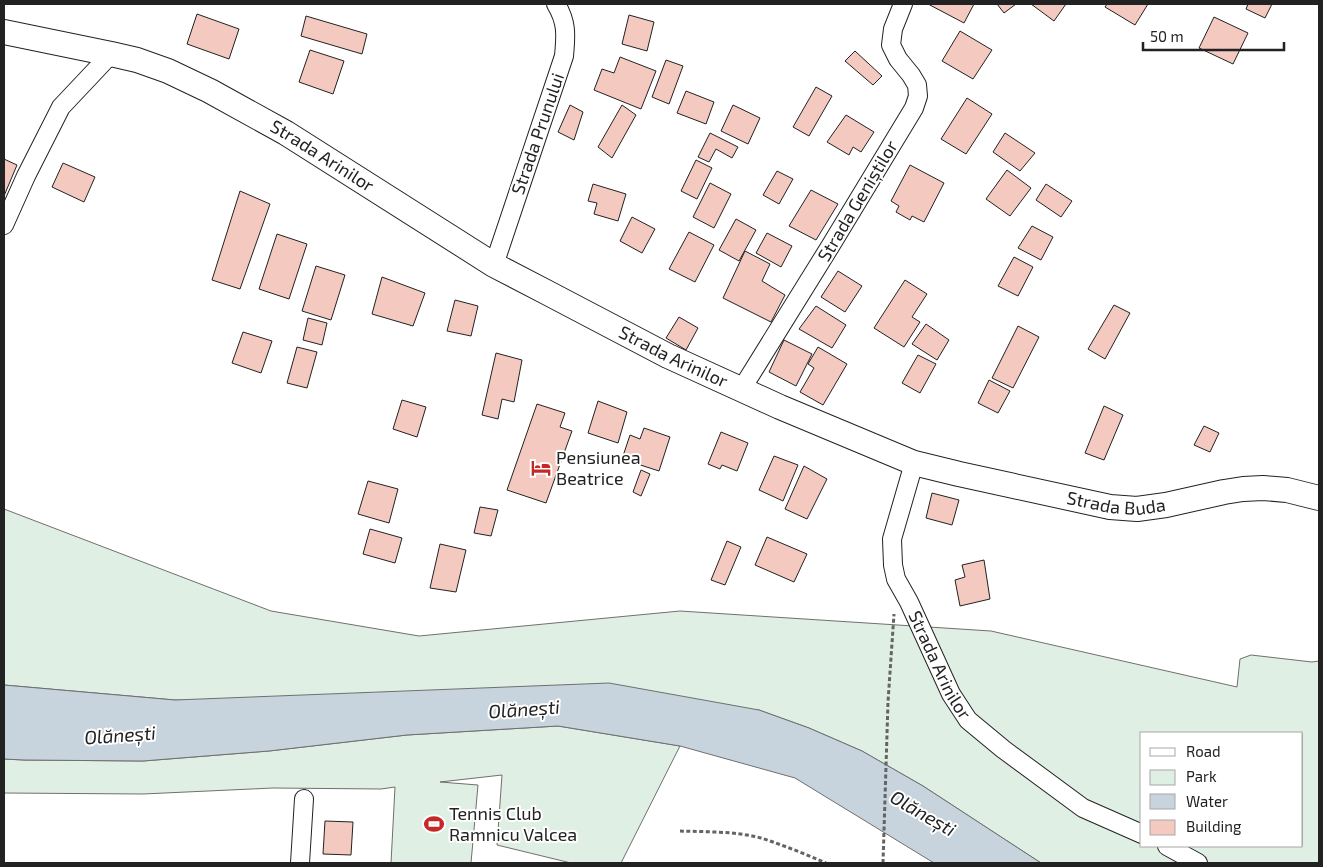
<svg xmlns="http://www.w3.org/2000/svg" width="1323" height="867" font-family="'Exo 2',sans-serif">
  <rect width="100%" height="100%" fill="#fff"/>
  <!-- green -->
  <path fill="#e0efe3" stroke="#6f6f6f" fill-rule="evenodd" d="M 4,509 L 271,611 L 419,636 L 680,611 L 991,631 L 1237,687 L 1240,659 L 1251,655 L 1312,662 L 1319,661 L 1319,863 L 1041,863 L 923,786 L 862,751 L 809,728 L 759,710 L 175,700 L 4,685 ZM 1142,733 L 1302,733 L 1302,846 L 1142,846 Z
    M 558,726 L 680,746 L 621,863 L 571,863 L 497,845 L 502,775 L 440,782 L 478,785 L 471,863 L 391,863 L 395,787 L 381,789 L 273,788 L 143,794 L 4,793 L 4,759 L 24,760 L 143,761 L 269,751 L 407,735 Z"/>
  <!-- water -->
  <path fill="#c7d3dd" stroke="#6f6f6f" d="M 609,683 L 759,710 L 809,728 L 862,751 L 923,786 L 1041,863 L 934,863 L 795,778 L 680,746 L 558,726 L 407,735 L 269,751 L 143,761 L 24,760 L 4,759 L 4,685 L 175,700 Z"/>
  <!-- building -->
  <path fill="#f3c9c0" stroke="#222" d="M 928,4 L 974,4 L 964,23 Z
    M 997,4 L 1016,4 L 1004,13 Z
    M 1031,4 L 1066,4 L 1054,21 Z
    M 1107,4 L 1148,4 L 1135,25 L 1105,7 Z
    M 1248,4 L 1272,4 L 1265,18 L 1246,9 Z
    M 197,14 L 239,29 L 229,59 L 187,44 Z
    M 629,15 L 654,22 L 647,51 L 622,44 Z
    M 306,16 L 367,34 L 362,54 L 301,36 Z
    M 1214,17 L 1248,33 L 1233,64 L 1199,48 Z
    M 960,31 L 992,50 L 973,79 L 942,61 Z
    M 310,50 L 344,61 L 333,94 L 299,82 Z
    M 855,51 L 882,76 L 873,85 L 845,61 Z
    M 620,57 L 656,71 L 641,109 L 594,90 L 602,69 L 614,73 Z
    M 666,60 L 683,66 L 669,104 L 652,97 Z
    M 816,87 L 832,96 L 809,136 L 793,127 Z
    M 686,91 L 714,102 L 706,124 L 677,113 Z
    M 967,98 L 992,114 L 966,154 L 941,139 Z
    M 570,105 L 583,112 L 574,140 L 558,132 Z
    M 622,105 L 636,115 L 612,158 L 598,147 Z
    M 733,105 L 760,118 L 748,144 L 721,131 Z
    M 846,115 L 874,132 L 861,152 L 853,147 L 849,155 L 827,142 Z
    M 710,133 L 738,147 L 732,158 L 716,149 L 709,162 L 698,157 Z
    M 1005,133 L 1035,153 L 1020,171 L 993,152 Z
    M 4,159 L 17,165 L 4,196 Z
    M 696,160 L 712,168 L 697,199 L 681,191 Z
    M 63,163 L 95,177 L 84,202 L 52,187 Z
    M 910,165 L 944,183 L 924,222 L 912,216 L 910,220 L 896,212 L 899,206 L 891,201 Z
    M 1007,170 L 1031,188 L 1010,216 L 986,199 Z
    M 777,171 L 793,179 L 779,204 L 763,195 Z
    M 710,183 L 731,194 L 714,228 L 693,217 Z
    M 593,184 L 626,194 L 618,221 L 594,214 L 597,203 L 588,201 Z
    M 1046,184 L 1072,201 L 1061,217 L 1036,200 Z
    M 811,190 L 838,204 L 816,240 L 789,226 Z
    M 240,191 L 270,204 L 240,289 L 212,280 Z
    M 632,217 L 655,229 L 642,253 L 620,241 Z
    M 736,219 L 756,230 L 739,261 L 719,250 Z
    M 1032,226 L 1053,237 L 1041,260 L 1018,248 Z
    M 689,232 L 714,245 L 695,282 L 669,269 Z
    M 767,233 L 792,246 L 781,267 L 756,253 Z
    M 277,234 L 307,244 L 289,299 L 259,289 Z
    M 745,251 L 770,264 L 762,281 L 785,295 L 771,322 L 723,298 Z
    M 1014,257 L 1033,267 L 1018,296 L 998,286 Z
    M 316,266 L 345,275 L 331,320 L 302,311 Z
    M 838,271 L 862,286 L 845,312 L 821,297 Z
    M 382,277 L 425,293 L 413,326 L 372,314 Z
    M 905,280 L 927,294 L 912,317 L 920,322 L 904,347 L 874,328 Z
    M 455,300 L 478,306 L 471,336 L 447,331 Z
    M 1114,305 L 1130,313 L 1105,359 L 1088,349 Z
    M 816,306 L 846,325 L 832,348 L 799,329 Z
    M 679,317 L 698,328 L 686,350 L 666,338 Z
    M 308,318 L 327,323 L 322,345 L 303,340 Z
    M 926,324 L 949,340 L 937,360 L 912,344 Z
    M 1018,326 L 1039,337 L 1013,388 L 992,378 Z
    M 243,332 L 272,341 L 261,373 L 232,363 Z
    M 784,340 L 812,354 L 796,386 L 769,372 Z
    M 297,347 L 317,352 L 307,388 L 287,383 Z
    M 818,347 L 847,364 L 823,405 L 800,392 L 814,368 L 808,364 Z
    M 496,353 L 522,360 L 514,402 L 502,399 L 498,419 L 482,415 Z
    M 918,355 L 936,364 L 920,393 L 902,383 Z
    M 989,380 L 1010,391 L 998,413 L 978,403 Z
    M 402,400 L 426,407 L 417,437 L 393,429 Z
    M 598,401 L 627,412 L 618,443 L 588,433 Z
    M 537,404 L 565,413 L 560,427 L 572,431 L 546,503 L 507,490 Z
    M 1104,406 L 1123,415 L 1104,460 L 1085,453 Z
    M 1204,426 L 1219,433 L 1210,452 L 1194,445 Z
    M 644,428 L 670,437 L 659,471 L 622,459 L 630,435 L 640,439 Z
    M 721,432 L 748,443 L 737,471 L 722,465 L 720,469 L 708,464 Z
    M 774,456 L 798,465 L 783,501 L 759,490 Z
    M 804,466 L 827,479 L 807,519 L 785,509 Z
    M 641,470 L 650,474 L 641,496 L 633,492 Z
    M 368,481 L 398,489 L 389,523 L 358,514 Z
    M 932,493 L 959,500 L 952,525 L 926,518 Z
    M 480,507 L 498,510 L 491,536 L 474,533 Z
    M 370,529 L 402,538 L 395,563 L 363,554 Z
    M 767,537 L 807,554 L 794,582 L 755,565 Z
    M 727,541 L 741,547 L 725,585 L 711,580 Z
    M 440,544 L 466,550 L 456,592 L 430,588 Z
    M 984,560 L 990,599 L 960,606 L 955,580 L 965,577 L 962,565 Z
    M 325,821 L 353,822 L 351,855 L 323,854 Z"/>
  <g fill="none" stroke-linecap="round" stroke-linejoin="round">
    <defs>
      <g id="street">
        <path d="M 4,225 L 26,176 L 61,107 L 111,54"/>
        <path d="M 494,265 L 564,56 C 566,35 567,22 556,4"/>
        <path d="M 741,390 L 831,245 L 914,108 L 918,96 L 917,85 L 911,75 L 898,59 L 891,45 L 893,29 L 903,4"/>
        <path id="s1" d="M 914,463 L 892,539 L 893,565 L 896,579 L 909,602 L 951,694 L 968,720 L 1003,749 L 1083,808 L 1142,834"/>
        <path d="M 1167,846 L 1198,863"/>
        <path d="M 300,863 L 304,799"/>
      </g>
      <g id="secondary">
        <path id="s2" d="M 4,32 L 111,54 L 137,60 L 168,71 L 210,91 L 286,133 L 494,265 L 546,292 L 668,356 L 780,407 L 914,463 L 959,474 L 1110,507 L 1137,509 L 1166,505 L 1224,492 L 1243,489 L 1263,488 L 1287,490 L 1319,498"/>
      </g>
    </defs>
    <!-- street casing -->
    <use href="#street" stroke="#222" stroke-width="20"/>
    <!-- secondary casing -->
    <use href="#secondary" stroke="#222" stroke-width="26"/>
    <!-- path -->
    <path stroke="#646464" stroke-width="3" stroke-dasharray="4 2.5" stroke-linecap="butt" d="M 680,831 C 706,832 735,831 761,838 C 783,845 805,854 826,863
      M 883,863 L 888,702 L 894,614"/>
    <!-- street -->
    <use href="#street" stroke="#fff" stroke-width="18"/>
    <!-- secondary -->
    <use href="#secondary" stroke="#fff" stroke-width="24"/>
  </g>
  <!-- icons -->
  <defs>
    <symbol id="hotel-bare" viewBox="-9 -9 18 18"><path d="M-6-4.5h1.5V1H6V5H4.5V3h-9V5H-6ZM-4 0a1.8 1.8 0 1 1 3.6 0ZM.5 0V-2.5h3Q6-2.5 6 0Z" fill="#c62828" stroke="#fff" stroke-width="2.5" paint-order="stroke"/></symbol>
    <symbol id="stadium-bare" viewBox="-9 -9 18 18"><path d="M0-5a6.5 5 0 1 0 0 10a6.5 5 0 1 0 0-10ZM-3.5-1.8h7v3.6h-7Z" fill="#c62828" stroke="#fff" stroke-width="2.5" paint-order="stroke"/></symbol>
  </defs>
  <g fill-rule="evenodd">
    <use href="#hotel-bare" x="527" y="454" width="28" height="28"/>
    <use href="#stadium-bare" x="420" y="810" width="28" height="28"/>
  </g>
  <g text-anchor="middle" stroke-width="4" stroke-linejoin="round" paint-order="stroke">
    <!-- street labels -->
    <g font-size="18" fill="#222" stroke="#fff">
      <text transform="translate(538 134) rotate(-71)" y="6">Strada Prunului</text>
      <text dy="6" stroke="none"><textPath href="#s2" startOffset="345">Strada Arinilor</textPath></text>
      <text transform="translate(858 201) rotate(-59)" y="6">Strada Geniștilor</text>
      <text dy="6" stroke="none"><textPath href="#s2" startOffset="750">Strada Arinilor</textPath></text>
      <text dy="6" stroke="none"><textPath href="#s2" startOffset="1220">Strada Buda</textPath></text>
      <text dy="6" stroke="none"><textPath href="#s1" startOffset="216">Strada Arinilor</textPath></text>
    </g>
    <!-- poi labels -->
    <g font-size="18" fill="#222" stroke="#fff" text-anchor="start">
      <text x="556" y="464">Pensiunea<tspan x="556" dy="21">Beatrice</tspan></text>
      <text x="449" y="820">Tennis Club<tspan x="449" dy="21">Ramnicu Valcea</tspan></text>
    </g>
    <!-- water labels -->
    <g font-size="19" font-style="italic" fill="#222" stroke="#fff">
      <text transform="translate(524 709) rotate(-4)" y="7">Olănești</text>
      <text transform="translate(120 735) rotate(-4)" y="7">Olănești</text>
      <text transform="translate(923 813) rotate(30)" y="7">Olănești</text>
    </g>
  </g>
  <!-- border -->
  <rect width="1323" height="867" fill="none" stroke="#222222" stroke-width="10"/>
  <!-- legend -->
  <rect x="1140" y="732" width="162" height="115" fill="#ffffff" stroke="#a7a7a7"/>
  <rect x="1150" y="748" width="25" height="8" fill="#ffffff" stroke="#a7a7a7"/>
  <text x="1186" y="757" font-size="15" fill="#222222">Road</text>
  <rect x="1150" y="770" width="25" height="15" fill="#e0efe3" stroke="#a7a7a7"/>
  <text x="1186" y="782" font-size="15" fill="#222222">Park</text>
  <rect x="1150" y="794" width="25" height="15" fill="#c7d3dd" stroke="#a7a7a7"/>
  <text x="1186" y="807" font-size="15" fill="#222222">Water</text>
  <rect x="1150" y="820" width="25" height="15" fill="#f3c9c0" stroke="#a7a7a7"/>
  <text x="1186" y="832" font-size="15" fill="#222222">Building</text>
  <!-- scale -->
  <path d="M1143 42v8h141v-8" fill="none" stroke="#222222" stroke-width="2.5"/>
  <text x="1150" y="42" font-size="15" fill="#222222" stroke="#ffffff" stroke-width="4" paint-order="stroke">50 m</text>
</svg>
